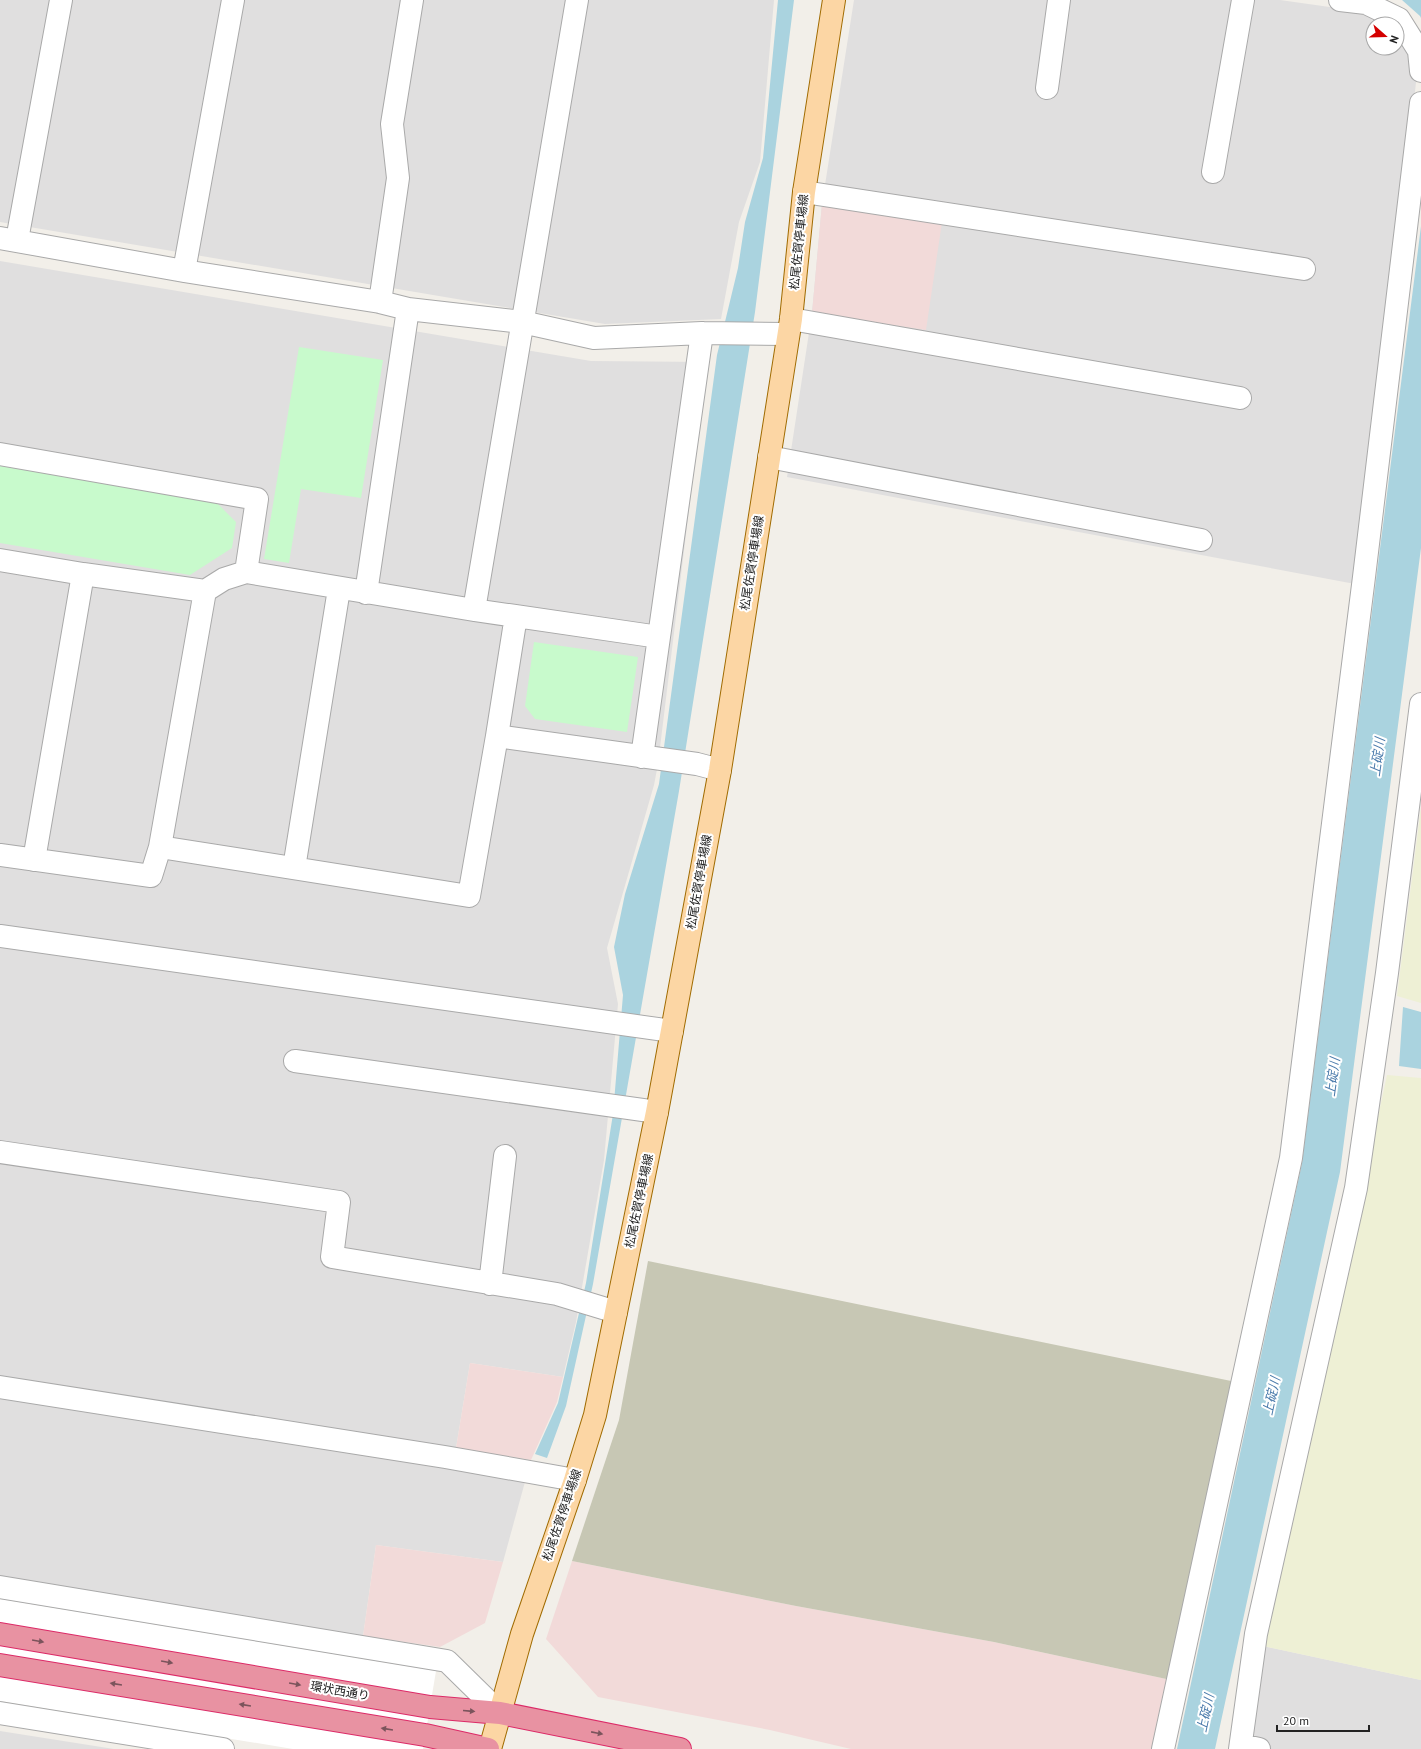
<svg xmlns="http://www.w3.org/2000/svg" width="1421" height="1749" font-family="'PT Sans','Noto Sans JP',sans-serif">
  <rect width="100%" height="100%" fill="#f2efe9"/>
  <!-- residential -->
  <path fill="#e0dfdf" d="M 0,0 L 774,0 L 760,162 L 739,222 L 721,319 L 605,324 L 0,222 Z
    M 854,0 L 1280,0 L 1365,12 L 1380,24 L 1373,24 L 1373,48 L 1397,48 L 1397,39 L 1406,46 L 1416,82 L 1402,220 L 1355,584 L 787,477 L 812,313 L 822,204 Z
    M 0,261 L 591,361 L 707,362 L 658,764 L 654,785 L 607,948 L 618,1004 L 604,1160 L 576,1322 L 563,1377 L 470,1363 L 456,1448 L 531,1460 L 503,1562 L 376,1545 L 363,1636 L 0,1576 Z
    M 1263,1646 L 1421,1680 L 1421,1749 L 1249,1749 Z
    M 0,1731 L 114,1749 L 0,1749 Z"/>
  <!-- commercial -->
  <path fill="#f2dad9" d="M 822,204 L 942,222 L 926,330 L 812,313 Z
    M 470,1363 L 563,1377 L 557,1402 L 531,1460 L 456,1448 Z
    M 376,1545 L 503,1562 L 485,1623 L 440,1647 L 363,1636 Z
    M 572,1561 L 796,1606 L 994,1642 L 1171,1680 L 1153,1749 L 851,1749 L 770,1730 L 598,1697 L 546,1639 Z"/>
  <!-- construction -->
  <path fill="#c7c7b4" d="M 648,1261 L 1236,1382 L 1171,1680 L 994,1642 L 796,1606 L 572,1561 L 619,1420 Z"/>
  <!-- farmland -->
  <path fill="#eef0d5" d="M 1421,807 L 1421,1003 L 1397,996 Z
    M 1387,1075 L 1421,1078 L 1421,1680 L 1263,1646 Z"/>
  <!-- park -->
  <path fill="#c8facc" d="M 299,347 L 383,360 L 361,498 L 301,489 L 289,563 L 264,559 Z
    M 0,466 L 216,502 L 236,522 L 232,548 L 190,575 L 0,543 Z
    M 534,642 L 638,657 L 627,732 L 535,719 L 525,706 Z"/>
  <!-- water -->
  <path fill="#aad3df" d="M 778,0 L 794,0 L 755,312 L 679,791 L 593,1284 L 566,1406 L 547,1458 L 535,1454 L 558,1403 L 586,1283 L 613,1114 L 623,995 L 614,947 L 625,894 L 659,784 L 717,355 L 738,268 L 745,222 L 763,158 Z
    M 1402,0 L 1421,0 L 1421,18 L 1420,16 Z
    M 1421,226 L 1421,548 L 1340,1172 L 1215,1749 L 1177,1749 L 1302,1163 Z
    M 1403,1007 L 1421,1012 L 1421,1069 L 1399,1066 Z"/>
  <!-- pier -->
  <path fill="#fff" d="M 0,1599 L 436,1671 L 423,1749 L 293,1749 L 0,1701 Z"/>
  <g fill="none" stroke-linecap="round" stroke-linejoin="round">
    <defs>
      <path id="minor" d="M 1340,0 L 1366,3 L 1399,19 L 1419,51 L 1421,71
        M 1047,88 L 1059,0
        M 1213,172 L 1243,0
        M 804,192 L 1304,269
        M 0,238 L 184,271 L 380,302 L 408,309 L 522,322 L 594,338 L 702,333 L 788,334
        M 17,240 L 61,0
        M 184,271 L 233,0
        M 380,302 L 398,178 L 392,124 L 412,0
        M 791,319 L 1240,398
        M 0,454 L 257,499 L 246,572
        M 769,457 L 1201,540
        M 0,560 L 83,574 L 205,591 L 160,847
        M 205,591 L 224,579 L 246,572 L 474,610 L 659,637
        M 366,593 L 408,309
        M 474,610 L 577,0
        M 497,736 L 516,616
        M 642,757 L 702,333
        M 0,855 L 151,876 L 160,847 L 469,896 L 497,736 L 697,764 L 720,770
        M 34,860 L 83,574
        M 294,868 L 339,589
        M 0,936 L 672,1031
        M 295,1061 L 657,1112
        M 0,1152 L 339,1202 L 332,1257 L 557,1294 L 616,1312
        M 490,1284 L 505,1156
        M 0,1387 L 445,1457 L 575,1480
        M 0,1587 L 447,1661 L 500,1713
        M 0,1713 L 223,1749
        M 1241,1745 L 1259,1749
        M 1163,1749 L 1291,1158 L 1364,577 L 1421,103
        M 1240,1749 L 1256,1634 L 1356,1188 L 1387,973 L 1421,704"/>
      <path id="major" d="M 490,1749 L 522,1634 L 575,1480 L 595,1415 L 657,1112 L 720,770 L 791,319 L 804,192 L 834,0"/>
      <path id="highway" d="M 0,1634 L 430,1707 L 500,1713 L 680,1749
        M 0,1665 L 425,1735 L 488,1749"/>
    </defs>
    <!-- minor casing -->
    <use href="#minor" stroke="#a9a9a9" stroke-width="24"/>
    <!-- major casing -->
    <use href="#major" stroke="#a06b00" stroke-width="24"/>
    <!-- highway casing -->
    <use href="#highway" stroke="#dc2a67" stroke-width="24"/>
    <!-- minor -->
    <use href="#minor" stroke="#fff" stroke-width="22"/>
    <!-- major -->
    <use href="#major" stroke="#fcd6a4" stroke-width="22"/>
    <!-- highway -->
    <use href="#highway" stroke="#e892a2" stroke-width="22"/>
  </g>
  <!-- one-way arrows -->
  <defs><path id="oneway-solid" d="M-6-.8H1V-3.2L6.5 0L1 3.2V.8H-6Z"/></defs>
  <g fill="#7b545c">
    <use href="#oneway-solid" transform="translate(38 1641) rotate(10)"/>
    <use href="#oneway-solid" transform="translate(167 1662) rotate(10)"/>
    <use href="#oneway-solid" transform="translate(116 1684) rotate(-171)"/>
    <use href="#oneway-solid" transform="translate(295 1684) rotate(10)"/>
    <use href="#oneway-solid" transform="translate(245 1705) rotate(-171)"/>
    <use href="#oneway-solid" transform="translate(469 1711) rotate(5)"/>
    <use href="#oneway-solid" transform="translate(387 1729) rotate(-171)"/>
    <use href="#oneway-solid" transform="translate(597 1733) rotate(11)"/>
  </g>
  <g text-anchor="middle" stroke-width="4" stroke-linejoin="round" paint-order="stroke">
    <!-- street labels -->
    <g font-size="12" fill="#222" stroke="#fff">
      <text transform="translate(799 242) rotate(-84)" y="4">松尾佐賀停車場線</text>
      <text transform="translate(752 563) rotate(-81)" y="4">松尾佐賀停車場線</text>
      <text transform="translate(699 882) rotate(-80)" y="4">松尾佐賀停車場線</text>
      <text transform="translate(639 1201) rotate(-78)" y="4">松尾佐賀停車場線</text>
      <text transform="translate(562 1515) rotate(-71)" y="4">松尾佐賀停車場線</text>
      <text transform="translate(340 1691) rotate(10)" y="4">環状西通り</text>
    </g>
    <!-- water labels -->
    <g font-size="13" font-style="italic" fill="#4a7aab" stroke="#fff">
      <text transform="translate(1377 757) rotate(-82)" y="5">上碇川</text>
      <text transform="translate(1332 1077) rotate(-82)" y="5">上碇川</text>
      <text transform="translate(1271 1396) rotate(-78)" y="5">上碇川</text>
      <text transform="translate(1205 1713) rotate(-78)" y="5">上碇川</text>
    </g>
  </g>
  <!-- north arrow -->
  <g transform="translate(1385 36) rotate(110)"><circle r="19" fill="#ffffff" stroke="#a7a7a7"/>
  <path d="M0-3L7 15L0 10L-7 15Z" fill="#d40000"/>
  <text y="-6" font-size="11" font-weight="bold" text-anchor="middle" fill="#222222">N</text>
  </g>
  <!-- scale -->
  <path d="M1277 1725v6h92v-6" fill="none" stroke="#222222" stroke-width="2"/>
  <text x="1283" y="1725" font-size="12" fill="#222222" stroke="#ffffff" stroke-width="3" paint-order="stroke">20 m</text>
</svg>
